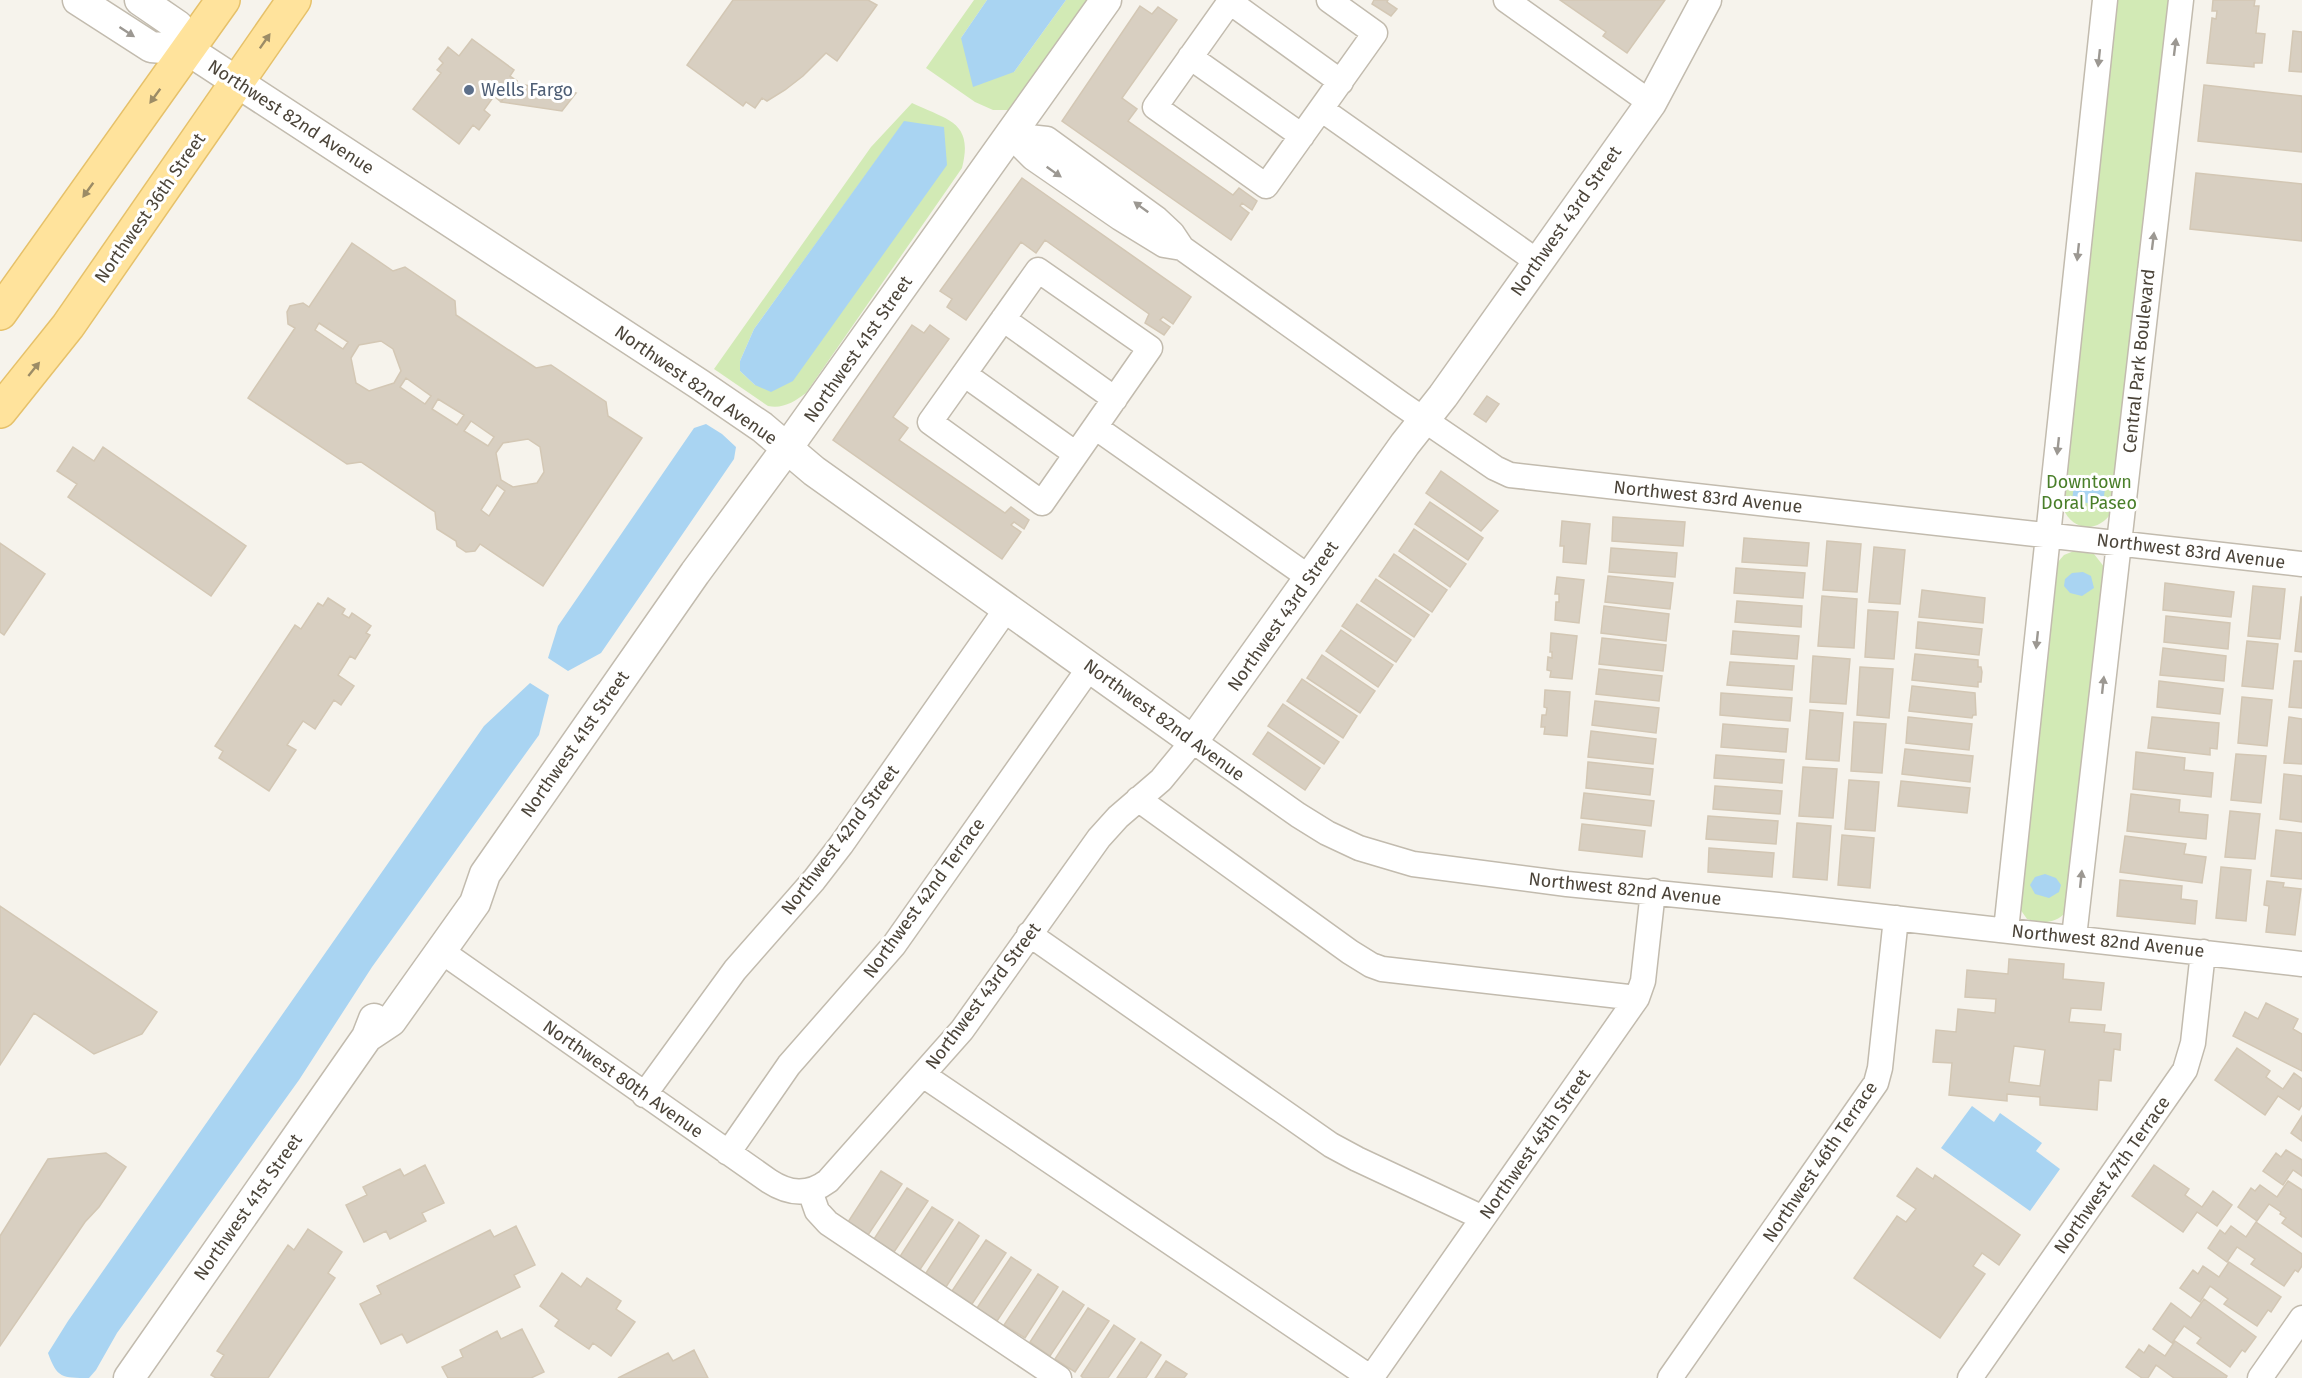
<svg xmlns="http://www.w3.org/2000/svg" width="2302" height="1378" font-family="'Fira Sans',sans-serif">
  <rect width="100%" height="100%" fill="#f6f3ec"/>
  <!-- green -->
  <path fill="#d2eab5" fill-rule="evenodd" d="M 974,0 L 987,0 L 961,38 L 1014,72 L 1066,0 L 1097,0 L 1011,110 L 993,110 L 975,102 L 926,68 Z
    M 2114,0 L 2171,0 L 2112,512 C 2096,536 2069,530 2061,503 Z
    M 912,103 C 947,120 974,121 962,168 L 806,393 C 794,402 783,409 768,406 L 714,369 L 871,147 ZM 904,122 L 755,385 L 740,371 L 740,361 L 754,329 Z
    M 2074,551 L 2094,554 L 2105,568 L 2066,912 C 2055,924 2042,924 2027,919 L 2020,909 L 2057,563 L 2064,555 Z"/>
  <!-- water -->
  <path fill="#a9d4f2" d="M 987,0 L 1066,0 L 1014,72 L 973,87 L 961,38 Z
    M 904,121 L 944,127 L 947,165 L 793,381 L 771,392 L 755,385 L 740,371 L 740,361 L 754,329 Z
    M 706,424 L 722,434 L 736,447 L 734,459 L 601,653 L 568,671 L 548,658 L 558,626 L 694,428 Z
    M 2074,484 L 2105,488 L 2103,505 L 2072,501 Z
    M 2083,572 L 2091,576 L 2094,588 L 2082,596 L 2070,593 L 2064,586 L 2065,579 L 2072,573 Z
    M 530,683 L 549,695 L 539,735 L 372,967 L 299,1080 L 117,1333 L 96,1370 L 89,1378 C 62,1378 57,1378 48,1353 L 68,1321 L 484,726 Z
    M 2045,874 L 2056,878 L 2061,885 L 2059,892 L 2049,898 L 2035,894 L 2030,885 L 2035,877 Z
    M 1972,1106 L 1994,1122 L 2000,1113 L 2042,1143 L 2036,1151 L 2060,1169 L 2030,1211 L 1941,1148 Z"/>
  <!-- building -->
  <path fill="#d8cfc1" stroke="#d3c7b4" stroke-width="1.5" fill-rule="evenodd" d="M 733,0 L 868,0 L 877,5 L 837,61 L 826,53 L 803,76 L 785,90 L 767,101 L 762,98 L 755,108 L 746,102 L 743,106 L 687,65 Z
    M 1374,0 L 1388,0 L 1387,2 L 1397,9 L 1391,16 L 1372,4 Z
    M 1560,0 L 1665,0 L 1627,53 L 1603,36 L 1606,32 Z
    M 2213,0 L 2255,0 L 2254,6 L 2259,6 L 2256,33 L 2265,34 L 2262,63 L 2254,63 L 2254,67 L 2207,63 L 2212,18 L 2216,19 L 2217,11 L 2212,11 Z
    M 1140,6 L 1152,14 L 1158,7 L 1177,20 L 1122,98 L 1137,109 L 1128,121 L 1233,195 L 1239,188 L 1257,201 L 1252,210 L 1242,203 L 1240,206 L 1249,213 L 1231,240 L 1062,121 Z
    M 2293,31 L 2302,32 L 2302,72 L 2289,71 Z
    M 472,39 L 514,70 L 510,76 L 517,81 L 501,102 L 494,96 L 484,110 L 490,115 L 479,130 L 473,125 L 459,144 L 413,109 L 441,73 L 437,70 L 443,63 L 439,59 L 448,47 L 459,56 Z
    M 515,83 L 540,88 L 576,93 L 562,111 L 501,102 Z
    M 2204,85 L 2302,96 L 2302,152 L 2198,141 Z
    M 2196,173 L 2302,184 L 2302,241 L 2190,229 Z
    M 1022,178 L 1191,297 L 1173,324 L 1163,317 L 1160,320 L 1170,327 L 1164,335 L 1145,323 L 1149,314 L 1045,240 L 1036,253 L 1021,242 L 966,320 L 947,307 L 952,299 L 940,291 Z
    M 352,243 L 393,271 L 405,267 L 455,301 L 456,315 L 536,368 L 551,365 L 606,402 L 608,416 L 642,438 L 543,586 L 480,544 L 475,551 L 466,552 L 457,546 L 456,541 L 437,529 L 435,512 L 361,462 L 347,464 L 248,398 L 295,328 L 288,324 L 287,312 L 290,306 L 303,303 L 309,307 ZM 319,323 L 348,342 L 343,349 L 315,330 ZM 381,341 L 393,349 L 401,371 L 394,383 L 369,391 L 356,383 L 351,358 L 359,345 ZM 406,378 L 431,396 L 425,404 L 400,387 ZM 438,399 L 464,415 L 457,425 L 432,409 ZM 471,421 L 494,437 L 488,446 L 464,431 ZM 528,439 L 540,447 L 544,472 L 537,483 L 513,487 L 501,480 L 496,453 L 503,443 ZM 497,485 L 505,491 L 489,516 L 481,510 Z
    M 912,325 L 924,333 L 930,325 L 949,339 L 893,417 L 908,428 L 899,440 L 1005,513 L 1011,507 L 1029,520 L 1024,529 L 1014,522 L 1011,525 L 1021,532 L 1002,559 L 833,440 Z
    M 1487,396 L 1499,404 L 1486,422 L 1474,414 Z
    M 73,447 L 94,461 L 103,447 L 246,546 L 211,596 L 68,497 L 77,484 L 57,471 Z
    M 1441,471 L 1498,511 L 1481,531 L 1426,493 Z
    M 1430,502 L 1483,538 L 1468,560 L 1415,524 Z
    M 1613,517 L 1685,522 L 1683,546 L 1612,541 Z
    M 1562,521 L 1590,524 L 1586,564 L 1563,562 L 1564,546 L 1560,546 Z
    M 1414,529 L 1466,564 L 1450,587 L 1399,551 Z
    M 1744,538 L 1809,543 L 1807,566 L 1742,562 Z
    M 1827,541 L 1861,544 L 1857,592 L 1823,590 Z
    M 0,543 L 45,574 L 4,635 L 0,632 Z
    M 1874,547 L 1905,550 L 1900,604 L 1869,602 Z
    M 1611,548 L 1677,553 L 1675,577 L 1609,572 Z
    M 1394,554 L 1447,590 L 1432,612 L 1379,576 Z
    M 1736,568 L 1805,573 L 1803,598 L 1734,593 Z
    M 1608,576 L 1673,583 L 1670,609 L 1605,602 Z
    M 1557,577 L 1584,580 L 1579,623 L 1555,620 L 1556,602 L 1559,602 L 1559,594 L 1555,594 Z
    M 1376,579 L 1429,615 L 1414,637 L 1361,601 Z
    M 2165,583 L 2234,592 L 2231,617 L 2163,610 Z
    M 2253,586 L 2285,589 L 2280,639 L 2248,636 Z
    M 1922,590 L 1985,598 L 1983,623 L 1919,617 Z
    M 1822,596 L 1857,599 L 1854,648 L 1818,646 Z
    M 2301,597 L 2302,597 L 2302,652 L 2295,651 Z
    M 328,598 L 345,609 L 342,614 L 349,618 L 352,613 L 371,626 L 366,633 L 370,635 L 355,659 L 350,656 L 338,675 L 354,686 L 341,705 L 334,700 L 315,729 L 303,721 L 287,745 L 296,750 L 269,791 L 219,758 L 223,751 L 215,746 L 295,625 L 301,629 L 318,603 L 323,606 Z
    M 1737,601 L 1802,606 L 1801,627 L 1735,622 Z
    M 1357,604 L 1411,640 L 1396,662 L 1342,626 Z
    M 1604,606 L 1669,614 L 1666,641 L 1601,633 Z
    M 1868,610 L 1898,612 L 1894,659 L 1865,657 Z
    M 2166,616 L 2230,623 L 2228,649 L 2164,642 Z
    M 1918,622 L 1982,629 L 1979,655 L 1916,648 Z
    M 1341,630 L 1393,665 L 1378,687 L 1326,651 Z
    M 1733,631 L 1799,636 L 1797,659 L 1731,654 Z
    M 1551,633 L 1577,636 L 1572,679 L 1550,677 L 1551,671 L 1547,670 L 1548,657 L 1552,658 L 1552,652 L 1550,652 Z
    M 1602,638 L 1666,645 L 1663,671 L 1599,664 Z
    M 2247,641 L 2278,644 L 2273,689 L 2242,686 Z
    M 2163,648 L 2226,656 L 2224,681 L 2160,675 Z
    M 1915,654 L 1978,660 L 1978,667 L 1981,667 L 1982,672 L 1981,682 L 1978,682 L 1978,687 L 1912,680 Z
    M 1322,655 L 1375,691 L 1360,713 L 1307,678 Z
    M 1813,656 L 1850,659 L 1846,704 L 1810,702 Z
    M 2294,661 L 2302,661 L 2302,708 L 2289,707 Z
    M 1730,662 L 1794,666 L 1792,690 L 1727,685 Z
    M 1860,667 L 1893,669 L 1889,718 L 1857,715 Z
    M 1599,669 L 1662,676 L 1659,701 L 1596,694 Z
    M 1302,679 L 1357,716 L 1343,738 L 1287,701 Z
    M 2159,681 L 2223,689 L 2220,714 L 2157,707 Z
    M 1912,686 L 1975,693 L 1976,715 L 1973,715 L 1972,718 L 1909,711 Z
    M 1545,690 L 1570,692 L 1567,736 L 1544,734 L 1545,727 L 1541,727 L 1542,715 L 1546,715 L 1547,708 L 1544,707 Z
    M 1721,693 L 1792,698 L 1790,721 L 1720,715 Z
    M 2242,697 L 2272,700 L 2267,746 L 2238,743 Z
    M 1595,701 L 1659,708 L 1656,733 L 1592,725 Z
    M 1283,704 L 1339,742 L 1324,764 L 1268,726 Z
    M 1810,710 L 1843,713 L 1839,761 L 1806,759 Z
    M 1908,717 L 1972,724 L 1969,750 L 1906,743 Z
    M 2152,717 L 2219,723 L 2217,749 L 2210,748 L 2210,755 L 2148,748 Z
    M 2289,717 L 2302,719 L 2302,764 L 2284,763 Z
    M 1854,722 L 1886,724 L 1882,773 L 1851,771 Z
    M 1723,724 L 1788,729 L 1786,752 L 1721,747 Z
    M 1591,731 L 1656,739 L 1653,764 L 1588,757 Z
    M 1268,732 L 1320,768 L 1305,790 L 1253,754 Z
    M 1905,749 L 1973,756 L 1970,782 L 1902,774 Z
    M 2136,752 L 2185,758 L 2184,770 L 2213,773 L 2211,797 L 2133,789 Z
    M 2236,754 L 2266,756 L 2261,803 L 2231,800 Z
    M 1716,755 L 1784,760 L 1782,783 L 1714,778 Z
    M 1588,762 L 1653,769 L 1650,795 L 1586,788 Z
    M 1803,767 L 1837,769 L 1833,818 L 1799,816 Z
    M 2284,774 L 2302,776 L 2302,822 L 2280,819 Z
    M 1849,780 L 1879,782 L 1875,831 L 1845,829 Z
    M 1901,781 L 1970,788 L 1967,813 L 1898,806 Z
    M 1715,786 L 1782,791 L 1780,814 L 1713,809 Z
    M 1584,793 L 1654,801 L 1651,826 L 1581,818 Z
    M 2131,794 L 2180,800 L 2179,812 L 2208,815 L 2206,839 L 2127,831 Z
    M 2230,811 L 2260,814 L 2255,859 L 2225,857 Z
    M 1708,816 L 1778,821 L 1776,844 L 1706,839 Z
    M 1797,823 L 1831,826 L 1827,880 L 1793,877 Z
    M 1582,824 L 1645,831 L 1642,857 L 1579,850 Z
    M 2276,830 L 2302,833 L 2302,879 L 2271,876 Z
    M 1842,835 L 1874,838 L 1870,888 L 1838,885 Z
    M 2125,836 L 2186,844 L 2184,854 L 2206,857 L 2202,883 L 2120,872 Z
    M 1709,848 L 1774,853 L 1772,877 L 1708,872 Z
    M 2221,867 L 2251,870 L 2246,921 L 2216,918 Z
    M 2120,880 L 2182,886 L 2181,899 L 2197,901 L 2195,924 L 2117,916 Z
    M 2267,881 L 2284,883 L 2283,887 L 2301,889 L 2295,935 L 2266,932 L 2269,906 L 2264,905 Z
    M 0,906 L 157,1012 L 142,1034 L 94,1054 L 34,1013 L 0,1065 Z
    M 2009,959 L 2064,964 L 2063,979 L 2104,983 L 2101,1010 L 2071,1008 L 2069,1022 L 2105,1025 L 2104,1032 L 2121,1034 L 2120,1050 L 2114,1049 L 2111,1081 L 2099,1080 L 2097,1110 L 2040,1105 L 2040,1097 L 2007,1094 L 2007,1101 L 1949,1095 L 1952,1063 L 1933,1062 L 1936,1030 L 1956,1032 L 1958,1009 L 1995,1013 L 1996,999 L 1965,997 L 1967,970 L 2008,974 ZM 2014,1046 L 2045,1050 L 2040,1086 L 2009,1082 Z
    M 2266,1003 L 2298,1019 L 2293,1029 L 2302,1034 L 2302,1071 L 2233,1036 L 2245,1012 L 2258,1019 Z
    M 2237,1048 L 2270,1071 L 2266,1077 L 2283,1089 L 2294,1073 L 2302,1079 L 2302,1105 L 2299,1110 L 2278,1096 L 2265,1115 L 2215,1080 Z
    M 2302,1116 L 2302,1141 L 2291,1133 Z
    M 2286,1150 L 2302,1160 L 2302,1176 L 2293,1170 L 2283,1185 L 2263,1171 L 2276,1153 L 2281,1157 Z
    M 106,1153 L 126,1167 L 99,1207 L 85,1222 L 0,1346 L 0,1236 L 48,1159 Z
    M 425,1165 L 444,1203 L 422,1213 L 426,1221 L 390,1239 L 386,1231 L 364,1242 L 346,1205 L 367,1195 L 363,1187 L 400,1169 L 404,1176 Z
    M 2154,1165 L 2189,1189 L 2185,1195 L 2202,1207 L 2213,1191 L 2232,1205 L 2217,1226 L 2197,1212 L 2183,1232 L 2132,1196 Z
    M 1917,1168 L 1933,1179 L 1935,1175 L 2020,1235 L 1999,1265 L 1982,1253 L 1973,1266 L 1985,1274 L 1940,1338 L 1854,1278 L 1897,1216 L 1906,1222 L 1916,1209 L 1897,1196 Z
    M 881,1171 L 902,1184 L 868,1235 L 848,1222 Z
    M 2288,1181 L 2302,1190 L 2302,1237 L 2282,1223 L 2286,1218 L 2280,1214 L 2281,1212 L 2269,1204 L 2257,1221 L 2238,1207 L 2251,1188 L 2255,1191 L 2260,1185 L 2277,1197 Z
    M 907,1188 L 928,1201 L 894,1252 L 874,1239 Z
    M 932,1207 L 953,1220 L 919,1271 L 899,1258 Z
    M 959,1222 L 979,1236 L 946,1287 L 926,1273 Z
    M 2256,1222 L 2302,1254 L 2302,1266 L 2298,1272 L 2295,1270 L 2284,1286 L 2251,1264 L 2255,1259 L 2237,1247 L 2227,1262 L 2208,1248 L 2220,1230 L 2225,1234 L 2231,1226 L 2246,1237 Z
    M 516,1226 L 535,1265 L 514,1275 L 520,1287 L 407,1343 L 402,1334 L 381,1344 L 360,1304 L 381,1294 L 377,1286 L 490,1230 L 494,1237 Z
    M 308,1229 L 342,1252 L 328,1273 L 335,1278 L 268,1378 L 216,1378 L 211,1375 L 224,1355 L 217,1351 L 288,1245 L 294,1250 Z
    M 986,1240 L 1006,1253 L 972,1304 L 952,1291 Z
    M 1011,1257 L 1031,1270 L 997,1321 L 977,1308 Z
    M 2229,1262 L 2281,1297 L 2271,1312 L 2268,1310 L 2257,1326 L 2224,1304 L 2228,1299 L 2210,1286 L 2200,1302 L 2180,1288 L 2193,1270 L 2198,1274 L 2203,1266 L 2219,1277 Z
    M 562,1273 L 581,1287 L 587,1278 L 621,1301 L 616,1309 L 635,1322 L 611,1356 L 593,1343 L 589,1349 L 555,1326 L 559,1320 L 540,1306 Z
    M 1038,1274 L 1058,1287 L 1025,1338 L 1004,1325 Z
    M 1063,1291 L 1084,1305 L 1050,1356 L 1030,1342 Z
    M 2204,1299 L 2256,1337 L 2245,1352 L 2242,1350 L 2230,1367 L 2197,1343 L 2201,1338 L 2184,1326 L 2172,1343 L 2153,1329 L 2171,1303 L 2191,1318 Z
    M 1088,1308 L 1109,1321 L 1075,1372 L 1055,1359 Z
    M 1114,1325 L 1135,1339 L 1108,1378 L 1083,1378 L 1081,1376 Z
    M 522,1329 L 544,1372 L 531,1378 L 448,1378 L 442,1367 L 463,1357 L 460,1350 L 497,1331 L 501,1339 Z
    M 2175,1341 L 2227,1376 L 2226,1378 L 2174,1378 L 2156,1365 L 2148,1378 L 2142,1378 L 2126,1367 L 2139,1349 L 2144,1353 L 2149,1345 L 2165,1356 Z
    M 1141,1342 L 1161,1355 L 1146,1378 L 1117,1378 Z
    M 694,1350 L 708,1378 L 618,1378 L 668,1353 L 673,1361 Z
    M 1166,1361 L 1187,1374 L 1184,1378 L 1155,1378 Z"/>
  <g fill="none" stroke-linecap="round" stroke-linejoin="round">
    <defs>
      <path id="minor" d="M 1231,0 L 1155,107 L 1266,186 L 1375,33 L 1329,0
        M 1506,0 L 1651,103
        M 1230,2 L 1341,82
        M 1190,57 L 1302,136
        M 1321,109 L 1538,262
        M 1010,135 L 1047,139 L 1157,219 L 1172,233 L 1182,248 L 1401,404 L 1495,468 L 1510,475 L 2302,564
        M 1010,135 L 1033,158 L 1120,218 L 1164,245 L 1182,248
        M 1003,319 L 1115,399
        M 964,374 L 1076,454
        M 1095,427 L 1150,348 L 1038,270 L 930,422 L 1042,503 L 1095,427 L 1310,578
        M 1138,799 L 1350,952 L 1371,965 L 1382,969 L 1637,998
        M 2006,930 L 2105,0
        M 1029,934 L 1331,1145 L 1357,1159 L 1483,1218
        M 2074,937 L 2181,0
        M 441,951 L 769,1181 C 789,1194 808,1196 828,1181 L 962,1030 L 1099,838 L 1118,817 L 1161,780 L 1193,741 L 1298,815 L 1327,833 L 1359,848 L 1413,864 L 1567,884 L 1778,905 L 2302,964
        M 923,1075 L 1371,1378 L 1637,998 L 1643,981 L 1653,891
        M 644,1095 L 735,970 L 814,880 L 841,845 L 1007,608
        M 728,1153 L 789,1065 L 894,945 L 1090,667
        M 810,1191 L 817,1211 L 828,1223 L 1059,1378
        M 1670,1378 L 1876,1083 L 1880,1068 L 1896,918
        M 1970,1378 L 2185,1070 L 2193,1043 L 2203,952
        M 2260,1378 L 2302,1318"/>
      <path id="tertiary" d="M 78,0 L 151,47 L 188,50 L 699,384 L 762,427 L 814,471 L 1193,741 L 1405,444 L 1443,396 L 1651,103 L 1706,0
        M 140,0 L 178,26 L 188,50
        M 367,1037 L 391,1021 L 475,903 L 485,874 L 695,573 L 787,448 L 1106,0
        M 129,1378 L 367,1037 L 374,1019"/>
      <path id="primary" d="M 0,313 L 223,0
        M 0,411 L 68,326 L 294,0"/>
    </defs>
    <!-- minor casing -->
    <use href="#minor" stroke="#c2bbae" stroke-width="27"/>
    <!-- tertiary casing -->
    <use href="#tertiary" stroke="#c2bbae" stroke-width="33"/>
    <!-- primary casing -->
    <use href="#primary" stroke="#e6c16a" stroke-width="36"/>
    <!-- minor -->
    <use href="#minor" stroke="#fff" stroke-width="24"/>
    <!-- tertiary -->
    <use href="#tertiary" stroke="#fff" stroke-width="30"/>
    <!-- primary -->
    <use href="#primary" stroke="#ffe39c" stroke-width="33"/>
  </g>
  <!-- one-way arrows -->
  <defs><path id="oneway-solid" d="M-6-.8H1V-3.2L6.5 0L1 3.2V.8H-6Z" transform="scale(1.5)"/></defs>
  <g fill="#9c9892">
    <use href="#oneway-solid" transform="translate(127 32) rotate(33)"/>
    <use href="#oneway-solid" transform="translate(2175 47) rotate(-83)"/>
    <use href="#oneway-solid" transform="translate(2099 58) rotate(96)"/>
    <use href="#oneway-solid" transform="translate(1054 172) rotate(35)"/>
    <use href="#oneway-solid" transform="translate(1141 207) rotate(-144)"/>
    <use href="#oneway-solid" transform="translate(2153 241) rotate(-83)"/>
    <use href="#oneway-solid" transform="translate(2078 252) rotate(96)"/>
    <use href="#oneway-solid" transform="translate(2058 446) rotate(96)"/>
    <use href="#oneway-solid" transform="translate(2037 640) rotate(96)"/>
    <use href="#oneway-solid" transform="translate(2103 685) rotate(-84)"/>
    <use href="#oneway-solid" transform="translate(2081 879) rotate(-84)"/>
  </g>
  <g fill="#9c8c66">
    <use href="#oneway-solid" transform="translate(265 41) rotate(-55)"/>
    <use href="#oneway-solid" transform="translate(155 96) rotate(126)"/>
    <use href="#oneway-solid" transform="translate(88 190) rotate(126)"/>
    <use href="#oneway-solid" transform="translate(34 369) rotate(-51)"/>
  </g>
  <!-- markers -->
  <circle fill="#5c6f8a" stroke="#fff" stroke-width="2" cx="469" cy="90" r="6"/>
  <g text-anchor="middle" stroke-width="6" stroke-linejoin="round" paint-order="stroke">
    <!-- service labels -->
    <g font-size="18" fill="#4e5e75" stroke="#fff" text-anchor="start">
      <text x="481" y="96">Wells Fargo</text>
    </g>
    <!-- street labels -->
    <g font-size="18" fill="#4b4439" stroke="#fff">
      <text transform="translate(291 117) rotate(33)" y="6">Northwest 82nd Avenue</text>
      <text transform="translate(150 208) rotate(-55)" y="6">Northwest 36th Street</text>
      <text transform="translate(1566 221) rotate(-55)" y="6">Northwest 43rd Street</text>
      <text transform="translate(858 349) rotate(-55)" y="6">Northwest 41st Street</text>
      <text transform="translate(2139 361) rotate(-84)" y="6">Central Park Boulevard</text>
      <text transform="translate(696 385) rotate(35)" y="6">Northwest 82nd Avenue</text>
      <text transform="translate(1708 497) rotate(6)" y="6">Northwest 83rd Avenue</text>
      <text transform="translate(2191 551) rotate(7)" y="6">Northwest 83rd Avenue</text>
      <text transform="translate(1283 616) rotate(-55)" y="6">Northwest 43rd Street</text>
      <text transform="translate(1164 720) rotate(36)" y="6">Northwest 82nd Avenue</text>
      <text transform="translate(575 744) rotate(-55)" y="6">Northwest 41st Street</text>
      <text transform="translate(840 840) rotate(-53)" y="6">Northwest 42nd Street</text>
      <text transform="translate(1625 889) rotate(6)" y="6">Northwest 82nd Avenue</text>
      <text transform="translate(924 898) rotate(-54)" y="6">Northwest 42nd Terrace</text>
      <text transform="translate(2108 941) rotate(6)" y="6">Northwest 82nd Avenue</text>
      <text transform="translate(983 996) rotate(-53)" y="6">Northwest 43rd Street</text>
      <text transform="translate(623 1079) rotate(35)" y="6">Northwest 80th Avenue</text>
      <text transform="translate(1535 1144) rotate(-55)" y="6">Northwest 45th Street</text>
      <text transform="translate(1820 1162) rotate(-56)" y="6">Northwest 46th Terrace</text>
      <text transform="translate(2112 1175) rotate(-55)" y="6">Northwest 47th Terrace</text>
      <text transform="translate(248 1207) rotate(-55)" y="6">Northwest 41st Street</text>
    </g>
    <!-- park labels -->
    <g font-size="18" fill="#4a7f2a" stroke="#fff">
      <text x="2089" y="488">Downtown<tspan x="2089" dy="21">Doral Paseo</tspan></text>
    </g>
  </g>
</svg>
